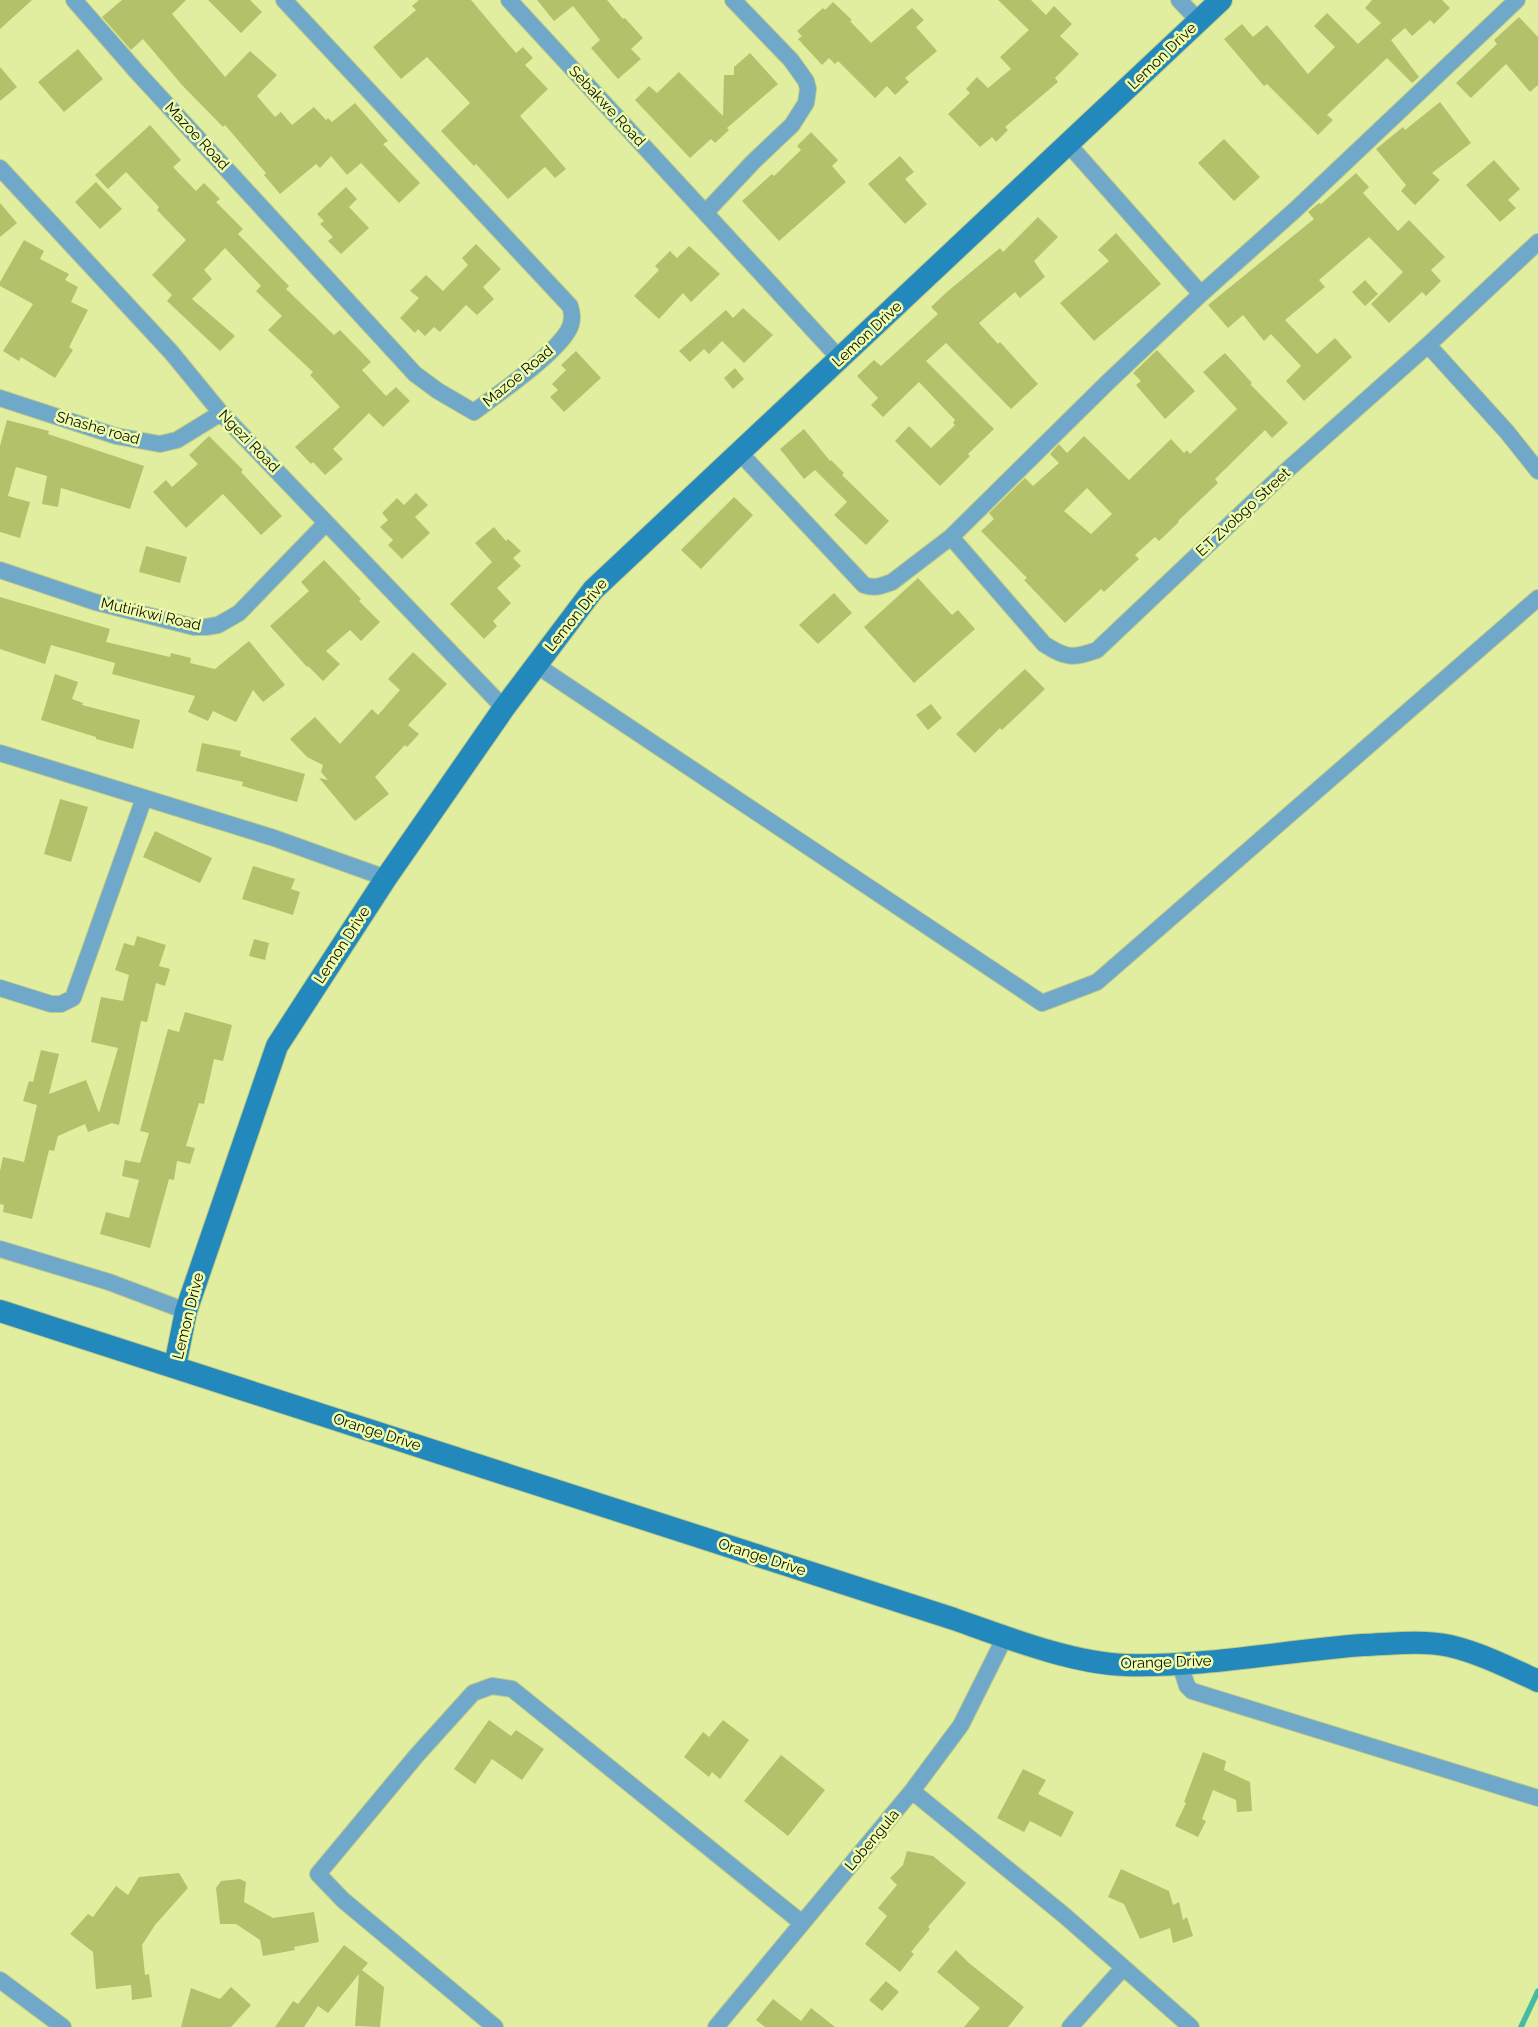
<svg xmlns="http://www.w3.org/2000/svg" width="1538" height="2027" font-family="Raleway,sans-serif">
  <rect width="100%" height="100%" fill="#e1ee9f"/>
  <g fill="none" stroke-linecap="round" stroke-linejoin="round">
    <!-- stream -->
    <path stroke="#44bba2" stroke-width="5.5" d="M 1521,2027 L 1538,1991"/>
  </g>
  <!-- building -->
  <path fill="#b4c16b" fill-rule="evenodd" d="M 0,0 L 32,0 L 0,29 Z
    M 122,0 L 186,0 L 172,14 L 225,77 L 250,51 L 277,75 L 257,96 L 275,117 L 281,112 L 292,125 L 314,107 L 326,120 L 328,118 L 332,122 L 355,103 L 388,141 L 383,144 L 420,183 L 399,203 L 361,163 L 347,175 L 331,156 L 320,168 L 316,164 L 280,194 L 264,175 L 266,173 L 225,125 L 223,127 L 182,85 L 143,39 L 131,50 L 102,17 Z
    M 208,0 L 250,0 L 262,12 L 241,33 Z
    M 419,0 L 471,0 L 516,53 L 523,47 L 533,58 L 525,65 L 548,89 L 520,116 L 566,169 L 555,178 L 545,167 L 508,199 L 476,164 L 474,166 L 441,131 L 470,103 L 427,57 L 401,79 L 373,47 L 416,10 L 412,6 Z
    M 537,0 L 607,0 L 623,19 L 625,18 L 643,38 L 631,49 L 641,59 L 618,79 L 591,48 L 600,40 L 573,6 L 554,21 Z
    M 998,0 L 1031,0 L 1046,15 L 1054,6 L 1072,24 L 1060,36 L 1079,54 L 1055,78 L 1058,82 L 1005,127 L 1008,130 L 996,142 L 992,137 L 980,147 L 948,114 L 970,93 L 966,89 L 977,77 L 988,88 L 1011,69 L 1000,57 L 1029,30 Z
    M 1372,0 L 1442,0 L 1450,8 L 1434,24 L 1430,20 L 1412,36 L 1405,28 L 1391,40 L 1419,77 L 1412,83 L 1387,58 L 1327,115 L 1333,120 L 1318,135 L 1267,84 L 1264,86 L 1224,39 L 1242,24 L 1253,37 L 1267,25 L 1308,74 L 1335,47 L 1314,26 L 1327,13 L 1358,44 L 1381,23 L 1365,8 Z
    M 833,2 L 852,20 L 850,21 L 871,43 L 912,8 L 924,20 L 916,27 L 937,51 L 905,78 L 909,82 L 895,95 L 887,86 L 875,98 L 838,61 L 835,64 L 829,58 L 822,65 L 798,39 L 802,36 L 797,31 L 823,8 L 825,10 Z
    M 1519,17 L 1538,37 L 1538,85 L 1530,92 L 1506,64 L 1471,98 L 1456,83 L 1497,44 L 1494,40 Z
    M 78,49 L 103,79 L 64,112 L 38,82 Z
    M 750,53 L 778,84 L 727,128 L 729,130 L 715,143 L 711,139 L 690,158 L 635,100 L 649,86 L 657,93 L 679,72 L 723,116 L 724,75 L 734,75 L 734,67 Z
    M 0,67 L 17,87 L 0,101 Z
    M 1440,102 L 1471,143 L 1432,173 L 1440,180 L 1415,205 L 1401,191 L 1406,185 L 1376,149 L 1403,127 L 1405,130 Z
    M 150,125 L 181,160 L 173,167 L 196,191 L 204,183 L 220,199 L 216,202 L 243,229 L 238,234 L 289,286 L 286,289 L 334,335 L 340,330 L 371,362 L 362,370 L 386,396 L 396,387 L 410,401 L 383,427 L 369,413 L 333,449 L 343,459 L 325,475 L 313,462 L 311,464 L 295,447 L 340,407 L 310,375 L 313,372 L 268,330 L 282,316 L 256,291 L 261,286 L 225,248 L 204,270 L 212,279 L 192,299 L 235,336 L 220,351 L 167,301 L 172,295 L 152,275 L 186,240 L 157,210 L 159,207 L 126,172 L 108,189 L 95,175 Z
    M 811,132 L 838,160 L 832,166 L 846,182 L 779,241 L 742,201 L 772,174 L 774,176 L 801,150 L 797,146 Z
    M 1224,139 L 1260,177 L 1234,201 L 1198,163 Z
    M 900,156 L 914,172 L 905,179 L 927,204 L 905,224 L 868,184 Z
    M 1494,160 L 1520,189 L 1508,200 L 1516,208 L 1500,222 L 1466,185 Z
    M 1356,173 L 1369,187 L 1363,193 L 1398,231 L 1409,220 L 1445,257 L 1431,270 L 1441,281 L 1426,296 L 1422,292 L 1389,323 L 1371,304 L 1403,272 L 1369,237 L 1319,280 L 1325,287 L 1285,320 L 1317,354 L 1335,338 L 1352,357 L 1304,401 L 1286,381 L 1301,366 L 1271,334 L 1264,341 L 1243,315 L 1228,328 L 1208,305 L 1314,219 L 1308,212 L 1319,203 L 1321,204 Z
    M 96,182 L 122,209 L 100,229 L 75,202 Z
    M 346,187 L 357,199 L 349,207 L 369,228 L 341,254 L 328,241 L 333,237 L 320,224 L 324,221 L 317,214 Z
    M 0,203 L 17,223 L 0,237 Z
    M 1038,217 L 1058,237 L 1034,261 L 1045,277 L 1020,298 L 1015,292 L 979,323 L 998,344 L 1000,342 L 1038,384 L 1011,409 L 946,343 L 926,361 L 994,429 L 968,454 L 970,456 L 940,486 L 895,441 L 909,426 L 931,448 L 955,425 L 953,423 L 955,420 L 919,382 L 883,417 L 871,405 L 878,398 L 857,376 L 874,360 L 881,366 L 938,314 L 931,307 L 948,291 L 1000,248 L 1003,252 Z
    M 1116,233 L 1161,284 L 1094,341 L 1060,303 L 1109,261 L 1098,250 Z
    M 24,240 L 44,251 L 40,259 L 69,274 L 65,280 L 78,287 L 71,302 L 88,310 L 69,347 L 73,350 L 55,378 L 21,357 L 19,361 L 3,351 L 33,304 L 0,286 L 0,282 Z
    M 476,244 L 501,269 L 483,287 L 494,299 L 477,315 L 466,305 L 440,332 L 434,327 L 425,336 L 418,329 L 415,333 L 400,318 L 419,298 L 410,291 L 426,275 L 443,291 L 468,265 L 462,258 Z
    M 689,246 L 720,274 L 691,302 L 683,293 L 659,319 L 634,296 L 659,270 L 655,266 L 670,251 L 677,258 Z
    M 1365,280 L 1378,294 L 1365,306 L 1352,292 Z
    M 743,308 L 773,335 L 744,363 L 722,341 L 709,354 L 704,349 L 690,362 L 679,351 L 726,310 L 733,318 Z
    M 1157,350 L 1195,391 L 1165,419 L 1136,385 L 1141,381 L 1133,373 Z
    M 576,351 L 601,378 L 564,412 L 550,397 L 558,390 L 552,384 L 566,370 L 561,365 Z
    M 1225,353 L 1252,383 L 1250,384 L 1288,423 L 1272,438 L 1265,430 L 1215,479 L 1218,483 L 1178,521 L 1179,522 L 1159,541 L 1155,537 L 1135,555 L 1139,559 L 1104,592 L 1101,589 L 1065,623 L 1024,580 L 1027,578 L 981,531 L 994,519 L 989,513 L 1025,478 L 1033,486 L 1059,463 L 1050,454 L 1059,444 L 1067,453 L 1084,436 L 1129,480 L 1171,439 L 1184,453 L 1187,450 L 1190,454 L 1237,409 L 1203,372 ZM 1087,488 L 1112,514 L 1091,534 L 1064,511 Z
    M 735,368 L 744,379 L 733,389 L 724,378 Z
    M 7,420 L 49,431 L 48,434 L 144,466 L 130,509 L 61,488 L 58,507 L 42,504 L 47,476 L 16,467 L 8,496 L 30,502 L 20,538 L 0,532 L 0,446 Z
    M 804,429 L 830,461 L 831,460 L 844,473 L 842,475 L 889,521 L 866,545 L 834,515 L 847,502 L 815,470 L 804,479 L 780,449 Z
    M 209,436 L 243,470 L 241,472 L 282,516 L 261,535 L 223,494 L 186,528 L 153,492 L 166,480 L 172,487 L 198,464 L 189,455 Z
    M 416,493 L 428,505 L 415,517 L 430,533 L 402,559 L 388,545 L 393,540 L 380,527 L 388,520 L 382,513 L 397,498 L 404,505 Z
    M 734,497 L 753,515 L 701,569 L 681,550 Z
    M 494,527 L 506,541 L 508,539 L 521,551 L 513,558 L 521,566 L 497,588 L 511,603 L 493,621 L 497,626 L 484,639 L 450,604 L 492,562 L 475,543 Z
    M 146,546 L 187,557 L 180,583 L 139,572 Z
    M 324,560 L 361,599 L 359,601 L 380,622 L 361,641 L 350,630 L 326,651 L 340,664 L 323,681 L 308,666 L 307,667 L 270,626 L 309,591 L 301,582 Z
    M 918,578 L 952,615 L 958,610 L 975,629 L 914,683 L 864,627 Z
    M 834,593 L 852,613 L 818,644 L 799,625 Z
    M 0,597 L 110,629 L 106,642 L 170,657 L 171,653 L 191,658 L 190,663 L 215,669 L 249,641 L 285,685 L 263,702 L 253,690 L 236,722 L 213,711 L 208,721 L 188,712 L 195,696 L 112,674 L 115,663 L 51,645 L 45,664 L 0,649 Z
    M 413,652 L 447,684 L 408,725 L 419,734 L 407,747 L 405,745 L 375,777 L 389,794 L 355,821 L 319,778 L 328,780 L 321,772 L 323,765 L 307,757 L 290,739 L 315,717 L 340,744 L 372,709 L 378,715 L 400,690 L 388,679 Z
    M 1025,669 L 1045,689 L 1002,730 L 1000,728 L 975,753 L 956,734 Z
    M 55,674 L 78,682 L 72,699 L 83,703 L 82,705 L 140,720 L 133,749 L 96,739 L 96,737 L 41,720 Z
    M 931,704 L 942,718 L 928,730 L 916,715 Z
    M 202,743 L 241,751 L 240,756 L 305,774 L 297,802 L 242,786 L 243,782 L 196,771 Z
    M 60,799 L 88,807 L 71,862 L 44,854 Z
    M 155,831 L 212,858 L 200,883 L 143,857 Z
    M 253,866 L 295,879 L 291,889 L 300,892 L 293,915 L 242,899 Z
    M 137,936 L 166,945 L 159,966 L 170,969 L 165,986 L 156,983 L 147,1022 L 141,1021 L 119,1125 L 112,1123 L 88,1132 L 85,1124 L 58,1136 L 54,1151 L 49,1150 L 32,1219 L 3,1212 L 4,1205 L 0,1204 L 0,1171 L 3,1157 L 24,1162 L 37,1105 L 23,1101 L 29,1081 L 33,1082 L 41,1050 L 59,1054 L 49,1094 L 86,1080 L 99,1113 L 118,1048 L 91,1042 L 101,997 L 123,1001 L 129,975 L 115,970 L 124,943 L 134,946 Z
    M 254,939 L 269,943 L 265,960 L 249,956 Z
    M 185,1012 L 232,1025 L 223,1061 L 214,1059 L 204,1104 L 199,1103 L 186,1146 L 195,1148 L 190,1164 L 177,1161 L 174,1180 L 169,1179 L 150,1248 L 100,1234 L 106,1212 L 129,1218 L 139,1180 L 122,1176 L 125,1160 L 140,1163 L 149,1133 L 140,1131 L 168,1029 L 179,1032 Z
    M 489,1720 L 511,1736 L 516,1730 L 544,1749 L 522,1780 L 492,1759 L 475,1784 L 454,1769 Z
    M 723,1720 L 749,1740 L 720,1779 L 712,1772 L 709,1777 L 684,1757 L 703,1732 L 709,1737 Z
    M 1203,1752 L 1226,1761 L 1224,1770 L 1250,1782 L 1252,1811 L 1237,1812 L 1236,1800 L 1213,1790 L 1202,1819 L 1206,1821 L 1198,1837 L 1175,1826 L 1186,1803 L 1184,1802 Z
    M 781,1755 L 825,1790 L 788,1836 L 744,1801 Z
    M 1023,1769 L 1046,1780 L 1038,1794 L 1074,1812 L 1061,1837 L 1030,1821 L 1024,1832 L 997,1818 Z
    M 907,1851 L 933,1856 L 966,1883 L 928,1927 L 930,1929 L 911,1952 L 914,1954 L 900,1972 L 865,1944 L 887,1916 L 878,1908 L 897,1885 L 890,1878 L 903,1865 Z
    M 1121,1869 L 1169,1891 L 1173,1905 L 1179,1902 L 1183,1920 L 1187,1917 L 1193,1936 L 1173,1943 L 1170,1928 L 1140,1939 L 1124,1904 L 1108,1897 Z
    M 179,1873 L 188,1888 L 155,1925 L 142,1945 L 145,1975 L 149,1974 L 152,1997 L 132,2000 L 131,1985 L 96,1989 L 93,1952 L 70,1934 L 88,1914 L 93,1917 L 116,1886 L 128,1895 L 139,1877 Z
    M 240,1879 L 246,1882 L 244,1902 L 273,1918 L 314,1912 L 319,1942 L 294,1947 L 295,1950 L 263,1956 L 260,1940 L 236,1924 L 220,1924 L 216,1888 L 221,1881 Z
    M 344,1945 L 368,1963 L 362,1970 L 384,1987 L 380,2027 L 355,2026 L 359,1974 L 328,2013 L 318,2006 L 304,2027 L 275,2027 L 293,2001 L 298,2004 Z
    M 956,1950 L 969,1963 L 1024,2007 L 1008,2027 L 964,2027 L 980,2008 L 937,1972 Z
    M 886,1981 L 899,1992 L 882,2011 L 869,2000 Z
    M 231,1987 L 251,2005 L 231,2027 L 181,2027 L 191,1988 L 220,1999 Z
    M 773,1999 L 801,2021 L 811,2008 L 835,2027 L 765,2027 L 756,2020 Z"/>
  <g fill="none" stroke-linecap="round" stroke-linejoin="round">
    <defs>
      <path id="street" d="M 74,0 L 137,72 L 415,374 L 438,391 L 474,412 C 499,393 552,357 568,331 C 573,323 573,315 570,306 L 284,0
        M 509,0 L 840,359
        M 1179,0 L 1199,21
        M 1069,145 L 1201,294
        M 0,168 L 171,352 L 221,413 L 504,708
        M 706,212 L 753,162 L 792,125 L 806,103 L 808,89 L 806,81 L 791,60 L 733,0
        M 1428,345 L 1507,432 L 1538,471
        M 0,398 L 116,436 L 160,444 L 177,440 L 221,413
        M 740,453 L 864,585 C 875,589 881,586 892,582 L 951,537 L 1107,383 L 1201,294 L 1295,210 L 1517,0
        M 951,537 L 1044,644 C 1065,658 1073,659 1097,650 L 1285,472 L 1428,345 L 1538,242
        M 0,570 L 95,602 L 194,627 L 206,627 L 218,625 L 239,613 L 326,523
        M 536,665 L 1042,1003 L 1097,982 L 1538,598
        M 0,753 L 274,838 L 386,878
        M 0,988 L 51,1004 L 61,1004 L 73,998 L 144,798
        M 0,1249 L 109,1282 L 186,1311
        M 1180,1664 L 1187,1686 L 1192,1691 L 1538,1798
        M 912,1791 L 1065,1916 L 1191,2027
        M 0,1980 L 63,2027
        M 495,2027 L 343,1900 L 318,1874 L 417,1755 L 473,1693 L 492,1686 L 512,1689 L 802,1923
        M 716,2027 L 912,1791 L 961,1725 L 1005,1637
        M 1070,2027 L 1123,1968"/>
      <path id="secondary" d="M 0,1311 L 954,1619 C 1005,1637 1071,1663 1125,1665 C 1205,1667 1284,1651 1363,1645 C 1392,1644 1422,1640 1450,1646 C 1480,1653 1510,1668 1538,1681
        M 175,1366 L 186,1311 L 277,1046 L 386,878 L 504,708 L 593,590 L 1221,0"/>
    </defs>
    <!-- street casing -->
    <use href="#street" stroke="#bfca86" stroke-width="18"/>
    <!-- secondary casing -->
    <use href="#secondary" stroke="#bfca86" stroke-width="24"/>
    <!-- street -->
    <use href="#street" stroke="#70a8ca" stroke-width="16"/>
    <!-- secondary -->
    <use href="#secondary" stroke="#2388bb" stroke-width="22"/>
  </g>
  <g text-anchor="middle" stroke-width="5" stroke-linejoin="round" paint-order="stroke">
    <!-- street labels -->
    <g font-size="15" fill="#0b0d00" stroke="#eefcac">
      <text transform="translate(1162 56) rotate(-44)" y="5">Lemon Drive</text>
      <text transform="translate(607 106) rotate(47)" y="5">Sebakwe Road</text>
      <text transform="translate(197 136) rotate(47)" y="5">Mazoe Road</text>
      <text transform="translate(867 334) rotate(-43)" y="5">Lemon Drive</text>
      <text transform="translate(518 376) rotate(-40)" y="5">Mazoe Road</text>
      <text transform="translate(98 428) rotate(16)" y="5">Shashe road</text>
      <text transform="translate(249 441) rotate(46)" y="5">Ngezi Road</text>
      <text transform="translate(1243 512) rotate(-43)" y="5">E.T Zvobgo Street</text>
      <text transform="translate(151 614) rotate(13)" y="5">Mutirikwi Road</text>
      <text transform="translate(576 615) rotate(-51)" y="5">Lemon Drive</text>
      <text transform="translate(342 945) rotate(-57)" y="5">Lemon Drive</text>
      <text transform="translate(188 1316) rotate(-76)" y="5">Lemon Drive</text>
      <text transform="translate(377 1432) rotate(18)" y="5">Orange Drive</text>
      <text transform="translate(762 1557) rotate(18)" y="5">Orange Drive</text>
      <text transform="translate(1166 1662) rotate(-2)" y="5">Orange Drive</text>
      <text transform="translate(872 1840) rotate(-50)" y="5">Lobengula</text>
    </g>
  </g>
</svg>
